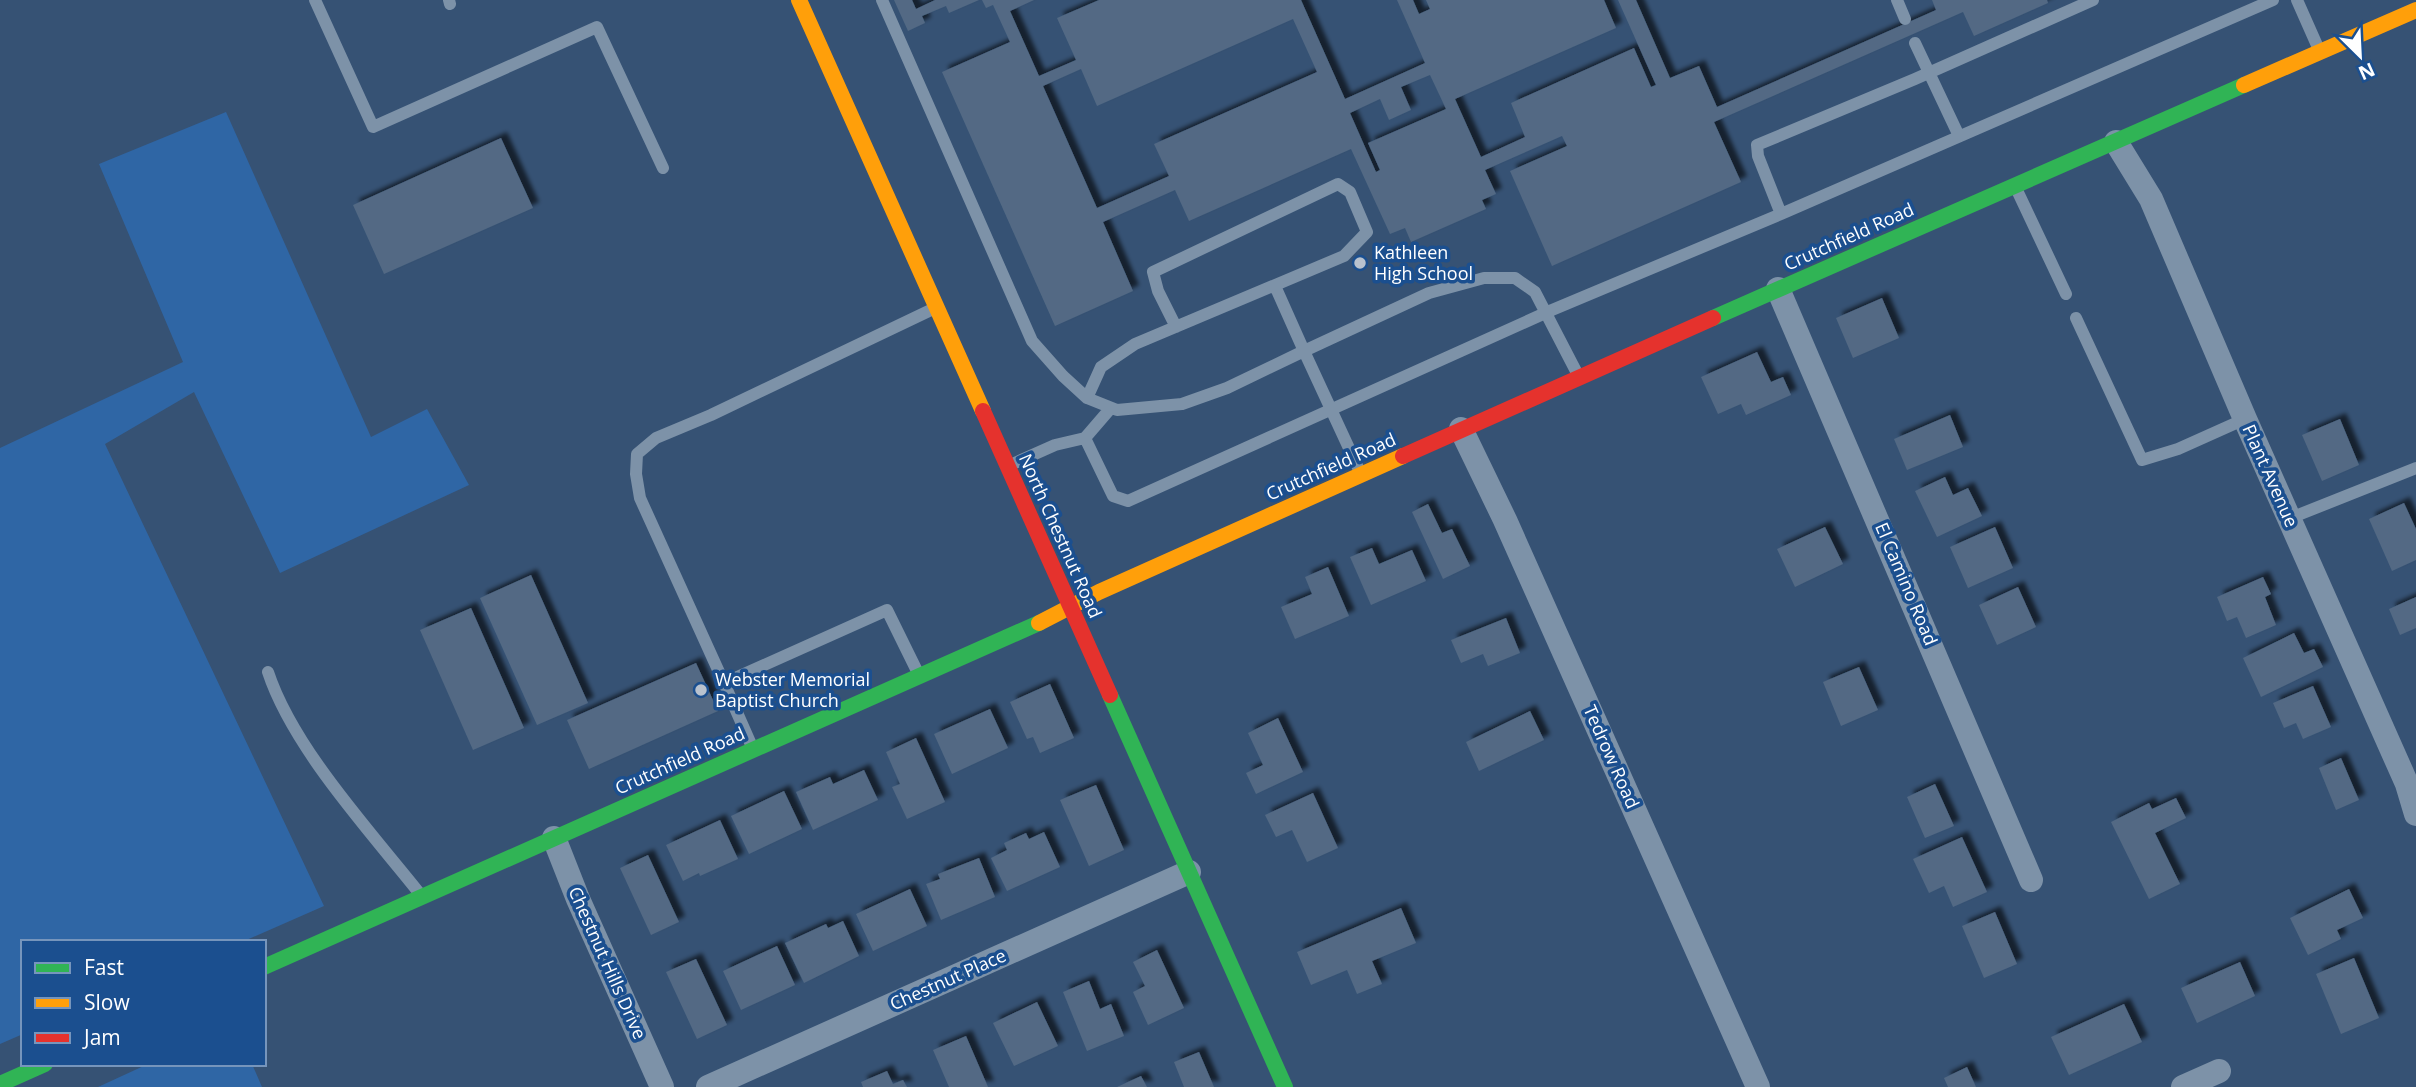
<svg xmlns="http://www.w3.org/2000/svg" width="2416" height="1087" font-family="'Open Sans',sans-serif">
  <defs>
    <filter id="shadow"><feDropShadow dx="6" dy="-6" stdDeviation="2" flood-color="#0009"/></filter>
  </defs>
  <rect width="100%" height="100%" fill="#365274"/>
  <!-- green -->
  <path fill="#2f66a5" d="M 226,112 L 371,437 L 427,409 L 469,485 L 280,573 L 194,392 L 105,444 L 324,906 L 242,942 L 23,942 L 23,1034 L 0,1044 L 0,448 L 183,362 L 99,164 Z
    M 148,1064 L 252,1064 L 262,1087 L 98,1087 Z"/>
  <!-- building -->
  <path fill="#526984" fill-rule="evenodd" filter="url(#shadow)" d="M 894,0 L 912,0 L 916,9 L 935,0 L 979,0 L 949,13 L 946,6 L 922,16 L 925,23 L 908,31 Z
    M 982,0 L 1034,0 L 1010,11 L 1039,76 L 1076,60 L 1057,18 L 1099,0 L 1301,0 L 1345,99 L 1425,63 L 1397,0 L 1413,0 L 1419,14 L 1430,9 L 1426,0 L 1604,0 L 1616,28 L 1455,99 L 1481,157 L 1525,137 L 1511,103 L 1634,48 L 1651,87 L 1656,85 L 1618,0 L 1636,0 L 1670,78 L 1699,66 L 1717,107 L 1936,10 L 1932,0 L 2047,0 L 2048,3 L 1974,36 L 1963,12 L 1714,122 L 1741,182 L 1552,266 L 1510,171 L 1567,146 L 1562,136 L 1485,170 L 1496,194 L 1482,200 L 1486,209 L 1411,242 L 1405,228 L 1390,234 L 1351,149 L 1189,221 L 1175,190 L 1103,222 L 1133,291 L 1055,326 L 942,72 L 1010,42 L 993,5 L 986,8 ZM 1293,19 L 1317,72 L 1154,144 L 1169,176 L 1097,208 L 1043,86 L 1081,69 L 1097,106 ZM 1430,75 L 1446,109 L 1368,143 L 1380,170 L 1376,172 L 1350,113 L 1380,99 L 1389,120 L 1411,110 L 1401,87 Z
    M 501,138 L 533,208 L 384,274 L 353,205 Z
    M 1882,298 L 1899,338 L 1853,358 L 1836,318 Z
    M 1757,352 L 1771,382 L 1783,377 L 1791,395 L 1746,415 L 1741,404 L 1718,414 L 1701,377 Z
    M 1950,415 L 1963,447 L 1907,470 L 1894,439 Z
    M 2340,419 L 2359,465 L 2322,481 L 2302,435 Z
    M 1945,477 L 1953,495 L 1968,488 L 1982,516 L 1937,537 L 1915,491 Z
    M 2404,503 L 2416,529 L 2416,560 L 2392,571 L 2369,519 Z
    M 1428,504 L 1442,533 L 1452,529 L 1470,566 L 1443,579 L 1412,512 Z
    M 1825,527 L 1843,564 L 1795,587 L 1777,549 Z
    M 1995,527 L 2013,568 L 1968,588 L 1950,547 Z
    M 1372,548 L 1379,564 L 1412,550 L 1426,581 L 1371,605 L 1350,557 Z
    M 1328,567 L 1349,616 L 1295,639 L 1281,607 L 1312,594 L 1305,577 Z
    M 531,575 L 588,703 L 537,725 L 480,598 Z
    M 2263,577 L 2271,594 L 2265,597 L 2276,625 L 2246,638 L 2237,617 L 2227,621 L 2217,597 Z
    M 2018,587 L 2036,627 L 1997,645 L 1979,605 Z
    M 2416,597 L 2416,628 L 2400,635 L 2389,609 Z
    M 471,608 L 524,728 L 473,750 L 420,630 Z
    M 1506,618 L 1520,653 L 1488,666 L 1483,654 L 1461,663 L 1451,640 Z
    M 2294,633 L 2304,653 L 2314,649 L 2323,667 L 2261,697 L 2243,658 Z
    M 696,663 L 718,711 L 589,769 L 567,720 Z
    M 1859,667 L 1878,710 L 1841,726 L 1823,682 Z
    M 1050,684 L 1074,738 L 1040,753 L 1033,737 L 1027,739 L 1010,702 Z
    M 2313,686 L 2331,727 L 2303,739 L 2296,723 L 2284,728 L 2273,703 Z
    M 990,709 L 1008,748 L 952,774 L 934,734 Z
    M 1530,711 L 1544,740 L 1479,771 L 1466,742 Z
    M 1278,718 L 1303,772 L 1256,794 L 1246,773 L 1263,765 L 1248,733 Z
    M 916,738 L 945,802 L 907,819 L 892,787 L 900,784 L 886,752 Z
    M 2341,758 L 2359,800 L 2336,810 L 2319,768 Z
    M 864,770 L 878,800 L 813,830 L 796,792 L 830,777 L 833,784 Z
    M 1935,784 L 1954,826 L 1925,838 L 1907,797 Z
    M 1096,785 L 1124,850 L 1089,866 L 1060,800 Z
    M 784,791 L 802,829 L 749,854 L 731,816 Z
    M 1313,793 L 1338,848 L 1307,862 L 1292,830 L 1276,837 L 1265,815 Z
    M 2176,798 L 2186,818 L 2155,833 L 2180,884 L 2149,899 L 2111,822 L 2149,803 L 2152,809 Z
    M 720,820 L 738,859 L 700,876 L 699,873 L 683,881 L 666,845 Z
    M 1044,832 L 1060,867 L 1007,891 L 991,858 L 1007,850 L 1004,843 L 1026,833 L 1029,839 Z
    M 1962,837 L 1987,892 L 1953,907 L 1944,886 L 1929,893 L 1913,859 Z
    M 648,855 L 679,922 L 651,935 L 620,868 Z
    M 979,858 L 995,897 L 941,920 L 926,884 L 940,879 L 938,874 Z
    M 910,889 L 927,926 L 873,951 L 856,914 Z
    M 2349,889 L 2363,918 L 2337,930 L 2341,939 L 2308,955 L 2290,918 Z
    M 1401,908 L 1416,943 L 1372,961 L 1382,984 L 1357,994 L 1347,970 L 1311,985 L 1297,952 Z
    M 1995,912 L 2017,964 L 1984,978 L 1962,926 Z
    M 843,921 L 859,956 L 804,983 L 785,943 L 826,924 L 828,928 Z
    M 777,946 L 795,985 L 741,1010 L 723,971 Z
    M 1157,950 L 1184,1008 L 1148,1025 L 1133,992 L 1145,986 L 1133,962 Z
    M 2354,958 L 2379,1018 L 2341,1034 L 2316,974 Z
    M 696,959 L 727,1025 L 697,1039 L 666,972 Z
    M 2240,962 L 2255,996 L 2197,1023 L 2181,988 Z
    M 1089,981 L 1100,1009 L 1111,1004 L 1124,1036 L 1087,1051 L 1063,992 Z
    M 1037,1002 L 1058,1046 L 1014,1066 L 993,1023 Z
    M 2124,1004 L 2142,1042 L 2069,1075 L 2051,1037 Z
    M 966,1036 L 988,1087 L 949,1087 L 933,1050 Z
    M 1199,1052 L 1214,1087 L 1184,1087 L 1174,1062 Z
    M 1967,1067 L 1976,1087 L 1948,1087 L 1944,1078 Z
    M 887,1071 L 893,1084 L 903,1080 L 907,1087 L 863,1087 L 861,1082 Z
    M 1141,1076 L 1147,1087 L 1117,1087 Z"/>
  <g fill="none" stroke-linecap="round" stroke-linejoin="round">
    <!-- lane -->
    <path stroke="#7d92a8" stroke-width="12" d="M 315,0 L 373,127 L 597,27 L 663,168
      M 449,0 L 450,4
      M 882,0 L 1032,341 L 1063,376 L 1087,398 L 1117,410 L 1182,404 L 1227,388 L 1304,351 L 1275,286
      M 1897,0 L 1905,19
      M 2093,0 L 1915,79 L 1757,145 L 1758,156 L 1781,214 L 2273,0
      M 2297,0 L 2320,52
      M 1915,43 L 1959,136
      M 2015,186 L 2066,294
      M 2076,318 L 2142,460 L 2178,449 L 2245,419
      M 1087,398 L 1101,367 L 1135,344 L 1344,256 L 1367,232 L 1350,192 L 1338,184 L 1153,272 L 1158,291 L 1176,327
      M 1110,409 L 1085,438 L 1113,496 L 1128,501 L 1552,310 L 1781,214
      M 1008,466 L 1055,445 L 1085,438
      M 1360,472 L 1304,351 L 1429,293 L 1484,278 L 1515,278 L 1535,292 L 1579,377
      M 2288,519 L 2416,468
      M 268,672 C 293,748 370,831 420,894
      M 724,683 L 640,498 L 636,474 L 637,454 L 656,438 L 711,415 L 933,309
      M 753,749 L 724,683 L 887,610 L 918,673"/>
    <!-- street -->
    <path stroke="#7d92a8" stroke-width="24" d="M 2116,142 L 2151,199 L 2245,419 L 2407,784 L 2416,814
      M 1778,289 L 2031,880
      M 1461,429 L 1505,520 L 1758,1087
      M 554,838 L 578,899 L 662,1087
      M 708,1087 L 1189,872
      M 2183,1087 L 2219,1071"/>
    <!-- fast -->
    <path stroke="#30b455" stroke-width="16" d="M 1713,318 L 2244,85
      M 1110,695 L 1285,1087
      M 264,967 L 1039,623
      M 0,1084 L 45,1064"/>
    <!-- slow -->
    <path stroke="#ff9f0a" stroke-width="16" d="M 799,0 L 983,411
      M 2244,85 L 2416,10
      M 1039,623 L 1099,592 L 1403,456"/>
    <!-- jam -->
    <path stroke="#e5322d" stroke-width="16" d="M 983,411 L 1110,695
      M 1403,456 L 1713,318"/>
  </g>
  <!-- markers -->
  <g fill="#b9c2ce" stroke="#1b4f8f" stroke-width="2.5">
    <circle cx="1360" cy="263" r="7"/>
    <circle cx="701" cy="690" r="7"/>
  </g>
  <g text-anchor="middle" stroke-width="7" stroke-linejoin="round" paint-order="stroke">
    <!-- street labels -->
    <g font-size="18" fill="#fff" stroke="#1b4f8f">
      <text transform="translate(1849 237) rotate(-24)" y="6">Crutchfield Road</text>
      <text transform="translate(1331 467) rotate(-24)" y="6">Crutchfield Road</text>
      <text transform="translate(2270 476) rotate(66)" y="6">Plant Avenue</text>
      <text transform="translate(1060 536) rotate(66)" y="6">North Chestnut Road</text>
      <text transform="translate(1906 584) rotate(67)" y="6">El Camino Road</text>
      <text transform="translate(1611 757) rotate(66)" y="6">Tedrow Road</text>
      <text transform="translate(680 761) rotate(-24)" y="6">Crutchfield Road</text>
      <text transform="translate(607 963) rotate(66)" y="6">Chestnut Hills Drive</text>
      <text transform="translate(948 980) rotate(-24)" y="6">Chestnut Place</text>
    </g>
    <!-- poi labels -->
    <g font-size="18" fill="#fff" stroke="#1b4f8f" text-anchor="start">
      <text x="1374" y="259">Kathleen<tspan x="1374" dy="21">High School</tspan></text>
      <text x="715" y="686">Webster Memorial<tspan x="715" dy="21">Baptist Church</tspan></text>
    </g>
  </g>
  <!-- legend -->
  <rect x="21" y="940" width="245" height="126" fill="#1b4f8f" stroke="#7695bc" stroke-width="2"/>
  <rect x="35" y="963" width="35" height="10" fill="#30b455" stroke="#7695bc" stroke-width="2"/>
  <text x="84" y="975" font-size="21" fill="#ffffff">Fast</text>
  <rect x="35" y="998" width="35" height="10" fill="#ff9f0a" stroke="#7695bc" stroke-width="2"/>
  <text x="84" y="1010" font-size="21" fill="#ffffff">Slow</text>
  <rect x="35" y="1033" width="35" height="10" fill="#e5322d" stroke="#7695bc" stroke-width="2"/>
  <text x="84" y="1045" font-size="21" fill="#ffffff">Jam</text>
  <!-- north arrow -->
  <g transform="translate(2360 56) rotate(156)" stroke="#1b4f8f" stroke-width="5" paint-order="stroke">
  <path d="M0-5L12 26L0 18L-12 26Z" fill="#ffffff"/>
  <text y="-10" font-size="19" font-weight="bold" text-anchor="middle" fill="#ffffff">N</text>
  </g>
</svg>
